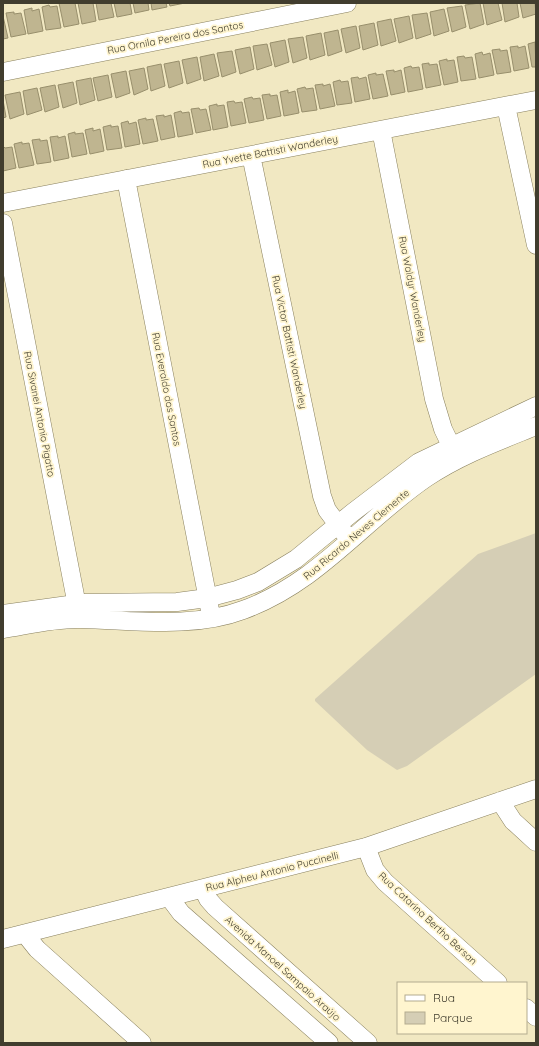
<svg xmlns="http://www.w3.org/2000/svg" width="539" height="1046" font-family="Quicksand,sans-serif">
  <rect width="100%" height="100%" fill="#f1e8c2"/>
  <!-- green -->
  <path fill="#d5ceb5" d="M 536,533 L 536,674 L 407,766 L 397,770 L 367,750 L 315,701 L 315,699 L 478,554 Z"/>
  <!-- building -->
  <path fill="#bfb590" stroke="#988f6c" d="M 59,3 L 75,3 L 79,24 L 64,27 Z
    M 78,3 L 93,3 L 96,21 L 82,24 Z
    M 96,3 L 111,3 L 114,17 L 99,20 Z
    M 114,3 L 130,3 L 132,14 L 117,17 Z
    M 133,3 L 148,3 L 149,10 L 135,13 Z
    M 151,3 L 166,3 L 167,7 L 152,10 Z
    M 169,3 L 185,3 L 170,6 Z
    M 480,3 L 484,24 L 470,29 L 465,5 Z
    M 483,3 L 498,3 L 502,20 L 487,25 Z
    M 502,3 L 517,3 L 519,17 L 505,22 Z
    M 520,3 L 535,3 L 536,14 L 523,18 Z
    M 49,5 L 50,7 L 57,6 L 61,28 L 46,30 L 42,7 Z
    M 462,6 L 466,27 L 452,32 L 447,8 Z
    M 32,8 L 32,11 L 39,9 L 43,31 L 28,34 L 24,10 Z
    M 444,9 L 449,31 L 434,36 L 430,12 Z
    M 14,12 L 14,14 L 21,13 L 26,34 L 11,37 L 6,13 Z
    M 427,13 L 431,34 L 416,39 L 412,15 Z
    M 3,16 L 8,38 L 3,39 Z
    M 409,16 L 413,38 L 399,43 L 394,19 Z
    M 391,19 L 396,41 L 381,46 L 377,22 Z
    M 374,23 L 378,45 L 363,50 L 359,26 Z
    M 356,26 L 360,48 L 346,53 L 341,29 Z
    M 338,30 L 342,51 L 328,56 L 324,33 Z
    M 321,33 L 325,55 L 310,60 L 306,36 Z
    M 303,37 L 307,58 L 293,63 L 288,39 Z
    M 285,40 L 289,62 L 275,67 L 270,43 Z
    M 535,42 L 536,67 L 532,67 L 528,44 Z
    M 267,44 L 272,65 L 257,70 L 253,46 Z
    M 518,46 L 518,48 L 525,46 L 529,68 L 514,71 L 510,47 Z
    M 250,47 L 254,69 L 240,74 L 235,50 Z
    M 500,49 L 500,51 L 507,50 L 511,72 L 497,74 L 492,50 Z
    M 232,51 L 236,72 L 222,77 L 217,53 Z
    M 482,52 L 483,55 L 490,53 L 494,75 L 479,78 L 475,54 Z
    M 214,54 L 219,76 L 204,81 L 200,57 Z
    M 464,56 L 465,58 L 472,57 L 476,79 L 461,81 L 457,57 Z
    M 197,57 L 201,79 L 187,84 L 182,60 Z
    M 447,59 L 447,61 L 454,60 L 458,82 L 444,85 L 439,61 Z
    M 179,61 L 183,83 L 169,88 L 164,64 Z
    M 429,63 L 429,65 L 437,64 L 441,85 L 426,88 L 422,64 Z
    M 161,64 L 165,86 L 151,91 L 147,67 Z
    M 411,66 L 412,68 L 419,67 L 423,89 L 408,92 L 404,68 Z
    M 144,68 L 148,89 L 134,95 L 129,71 Z
    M 394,70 L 394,72 L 401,70 L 405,92 L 391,95 L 386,71 Z
    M 126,71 L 130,93 L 116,98 L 111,74 Z
    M 376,73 L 376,75 L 383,74 L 388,96 L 373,99 L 368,75 Z
    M 108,75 L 112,97 L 98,101 L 93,78 Z
    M 358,77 L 359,79 L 366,77 L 370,99 L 355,102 L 351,78 Z
    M 91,78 L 95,100 L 80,105 L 76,81 Z
    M 340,80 L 341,82 L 348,81 L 352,103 L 337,105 L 333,82 Z
    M 73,82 L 77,103 L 63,108 L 58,85 Z
    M 323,84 L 323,86 L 330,84 L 335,106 L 320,109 L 315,85 Z
    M 55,85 L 59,107 L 45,112 L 40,88 Z
    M 305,87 L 306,89 L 313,88 L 317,110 L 302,112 L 297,89 Z
    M 37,88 L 42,110 L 27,115 L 23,91 Z
    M 288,90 L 288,93 L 295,91 L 299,113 L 284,116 L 280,92 Z
    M 20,92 L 24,114 L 10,119 L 5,95 Z
    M 270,94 L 270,96 L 277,95 L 281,116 L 267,119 L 262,95 Z
    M 252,97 L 253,99 L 260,98 L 264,120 L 249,123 L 244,99 Z
    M 3,100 L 6,117 L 3,118 Z
    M 234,101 L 235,103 L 242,102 L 246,123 L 231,126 L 227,102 Z
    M 217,104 L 217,106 L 224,105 L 228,127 L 213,130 L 209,106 Z
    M 199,108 L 200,110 L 206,109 L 211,130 L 196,133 L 191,109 Z
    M 181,111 L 182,113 L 189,112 L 193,134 L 178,137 L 174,113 Z
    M 164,115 L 164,117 L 171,115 L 175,137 L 161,140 L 156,116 Z
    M 146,118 L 146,120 L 153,119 L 158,141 L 143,144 L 138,120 Z
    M 128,121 L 129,124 L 136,122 L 140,144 L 125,147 L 121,123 Z
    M 111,125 L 111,127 L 118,126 L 122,148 L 107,150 L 103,127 Z
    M 93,128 L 93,131 L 100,129 L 104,151 L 90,154 L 85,130 Z
    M 75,132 L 75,134 L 83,133 L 87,154 L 72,157 L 68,134 Z
    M 58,136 L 58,138 L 65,136 L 69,158 L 54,161 L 50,137 Z
    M 40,139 L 40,141 L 47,140 L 51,162 L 37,164 L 32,140 Z
    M 22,142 L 22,144 L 29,143 L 34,165 L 19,168 L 14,144 Z
    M 3,146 L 5,148 L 12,147 L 16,168 L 3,171 Z"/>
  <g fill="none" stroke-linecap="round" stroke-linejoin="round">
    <defs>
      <path id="minor" d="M 3,72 L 347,3
        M 506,106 L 536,245
        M 381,130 L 434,399 L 443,429 L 456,456
        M 251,155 L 322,496 L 327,510 L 345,534
        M 126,179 L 210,610
        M 3,203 L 536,100
        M 3,223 L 79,616
        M 3,614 L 83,603 L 177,602 L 207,598 L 237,590 L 258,582 L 296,559 L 352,513 L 419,462 L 536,406
        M 3,629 C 28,625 55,618 81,619 C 134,620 193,629 243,610 C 318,583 363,521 426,478 C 460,455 499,441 536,426
        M 500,801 L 513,821 L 536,842
        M 366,847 L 375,870 L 385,882 L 498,983
        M 203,889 L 208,899 L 215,907 L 368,1043
        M 169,897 L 181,913 L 329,1043
        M 25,934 L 37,949 L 142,1043
        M 3,939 L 366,847 L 536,789
        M 526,1008 L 536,1017"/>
    </defs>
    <!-- minor casing -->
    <use href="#minor" stroke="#89805e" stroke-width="19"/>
    <!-- minor -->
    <use href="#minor" stroke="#fff" stroke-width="18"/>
  </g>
  <g text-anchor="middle" stroke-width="3.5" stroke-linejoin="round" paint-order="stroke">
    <!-- street labels -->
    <g font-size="10" fill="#413d2e" stroke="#fff5cf">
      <text transform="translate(175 37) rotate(-11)" y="4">Rua Ornila Pereira dos Santos</text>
      <text transform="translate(270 151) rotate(-11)" y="4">Rua Yvette Battisti Wanderley</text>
      <text transform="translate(413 289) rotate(79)" y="4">Rua Waldyr Wanderley</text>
      <text transform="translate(290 342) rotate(78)" y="4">Rua Victor Battisti Wanderley</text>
      <text transform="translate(167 389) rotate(79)" y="4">Rua Everaldo dos Santos</text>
      <text transform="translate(40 414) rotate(79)" y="4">Rua Sivanei Antonio Pigatto</text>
      <text transform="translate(356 534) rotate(-40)" y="4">Rua Ricardo Neves Clemente</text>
      <text transform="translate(272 871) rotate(-14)" y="4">Rua Alpheu Antonio Puccinelli</text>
      <text transform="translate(428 918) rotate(43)" y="4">Rua Catarina Bertho Bersan</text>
      <text transform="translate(283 968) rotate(42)" y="4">Avenida Manoel Sampaio Araújo</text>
    </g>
  </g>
  <!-- border -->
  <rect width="539" height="1046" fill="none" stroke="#413d2e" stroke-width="8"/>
  <!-- legend -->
  <rect x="397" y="982" width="130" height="52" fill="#fff5cf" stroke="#b3ab8f"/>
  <rect x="405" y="995" width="20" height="6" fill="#ffffff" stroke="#b3ab8f"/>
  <text x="433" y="1002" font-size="12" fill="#413d2e">Rua</text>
  <rect x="405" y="1012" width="20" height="12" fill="#d5ceb5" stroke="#b3ab8f"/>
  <text x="433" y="1022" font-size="12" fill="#413d2e">Parque</text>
</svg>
